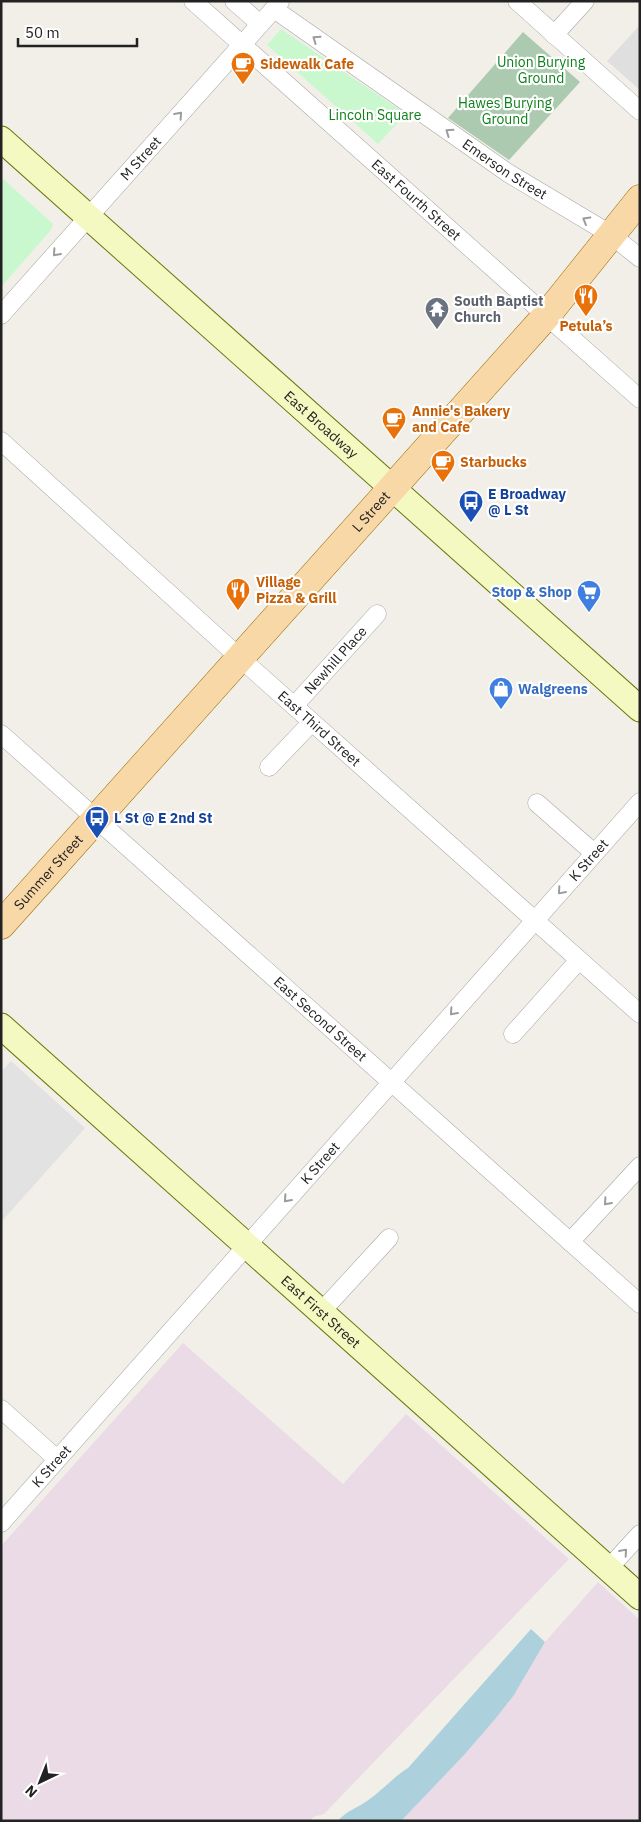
<svg xmlns="http://www.w3.org/2000/svg" width="641" height="1822" font-family="'IBM Plex Sans',sans-serif">
  <rect width="100%" height="100%" fill="#f2efe9"/>
  <!-- residential -->
  <path fill="#e0dfdf" d="M 640,25 L 640,90 L 607,61 Z"/>
  <!-- industrial -->
  <path fill="#eadbe7" d="M 183,1343 L 343,1484 L 406,1414 L 569,1559 L 324,1814 L 313,1817 L 310,1821 L 1,1821 L 1,1546 Z
    M 598,1582 L 640,1620 L 640,1821 L 401,1821 L 514,1695 L 545,1642 Z"/>
  <!-- cemetery -->
  <path fill="#abcab0" d="M 523,32 L 580,82 L 509,160 L 448,118 Z"/>
  <!-- park -->
  <path fill="#c9f8ce" d="M 281,29 L 406,114 L 378,144 L 267,45 Z
    M 1,177 L 53,224 L 51,230 L 1,287 Z"/>
  <!-- parking -->
  <path fill="#e2e2e2" d="M 11,1061 L 85,1128 L 1,1222 L 1,1072 Z"/>
  <!-- water -->
  <path fill="#acd1dd" d="M 531,1629 L 545,1642 L 514,1695 L 496,1718 L 464,1755 L 401,1821 L 338,1821 C 346,1811 357,1808 367,1801 C 382,1791 392,1778 408,1768 Z"/>
  <g fill="none" stroke-linecap="round" stroke-linejoin="round">
    <defs>
      <g id="minor">
        <path id="s1" d="M 193,1 L 640,399"/>
        <path d="M 234,1 L 260,24"/>
        <path d="M 517,1 L 640,111"/>
        <path id="s2" d="M 274,9 L 508,173 L 610,234 L 640,258"/>
        <path d="M 554,35 L 585,1"/>
        <path id="s3" d="M 1,315 L 280,2"/>
        <path id="s4" d="M 1,441 L 239,657 L 640,1014"/>
        <path id="s5" d="M 294,706 L 377,614"/>
        <path id="s6" d="M 1,734 L 640,1304"/>
        <path d="M 269,767 L 312,722"/>
        <path d="M 537,803 L 594,853"/>
        <path d="M 513,1034 L 579,960"/>
        <path d="M 570,1242 L 640,1166"/>
        <path d="M 321,1312 L 389,1238"/>
        <path d="M 1,1409 L 57,1459"/>
        <path id="s7" d="M 1,1523 L 640,802"/>
        <path d="M 608,1569 L 640,1534"/>
      </g>
      <g id="secondary">
        <path id="s8" d="M 1,139 L 640,709"/>
        <path id="s9" d="M 1,1026 L 640,1597"/>
      </g>
      <g id="primary">
        <path id="s10" d="M 1,925 L 547,315 L 640,199"/>
      </g>
    </defs>
    <!-- minor casing -->
    <use href="#minor" stroke="#a6a6a6" stroke-width="19"/>
    <!-- secondary casing -->
    <use href="#secondary" stroke="#6a7909" stroke-width="27"/>
    <!-- primary casing -->
    <use href="#primary" stroke="#9a6d05" stroke-width="29"/>
    <!-- minor -->
    <use href="#minor" stroke="#fff" stroke-width="18"/>
    <!-- secondary -->
    <use href="#secondary" stroke="#f4f8c1" stroke-width="25"/>
    <!-- primary -->
    <use href="#primary" stroke="#f9d8a7" stroke-width="28"/>
  </g>
  <!-- one-way arrows -->
  <defs><path id="oneway-chevron" d="M-2-3.5L2.5 0L-2 3.5" fill="none" stroke-width="1.6" stroke-linecap="round" stroke-linejoin="round" transform="scale(1.25)"/></defs>
  <g stroke="#9c9c9c">
    <use href="#oneway-chevron" transform="translate(316 39) rotate(-145)"/>
    <use href="#oneway-chevron" transform="translate(179 115) rotate(-48)"/>
    <use href="#oneway-chevron" transform="translate(449 132) rotate(-145)"/>
    <use href="#oneway-chevron" transform="translate(586 220) rotate(-150)"/>
    <use href="#oneway-chevron" transform="translate(56 253) rotate(132)"/>
    <use href="#oneway-chevron" transform="translate(561 891) rotate(131)"/>
    <use href="#oneway-chevron" transform="translate(453 1012) rotate(132)"/>
    <use href="#oneway-chevron" transform="translate(287 1199) rotate(132)"/>
    <use href="#oneway-chevron" transform="translate(607 1202) rotate(132)"/>
    <use href="#oneway-chevron" transform="translate(624 1552) rotate(-49)"/>
  </g>
  <!-- icons -->
  <defs>
    <symbol id="cafe-pin" viewBox="-11 -11 22 30"><path d="M0 17L-7.5 6A9.5 9.5 0 1 1 7.5 6Z" fill="#e8710a" stroke="#fff"/><path d="M-5.5-4.5H6V0H3Q3 3.5 0 3.5H-2.5Q-5.5 3.5-5.5 0ZM3-3.2v2h1.7v-2ZM-6 4.5H4V6H-6Z" fill="#fff"/></symbol>
    <symbol id="restaurant-pin" viewBox="-11 -11 22 30"><path d="M0 17L-7.5 6A9.5 9.5 0 1 1 7.5 6Z" fill="#e8710a" stroke="#fff"/><path d="M-5-6h1v4h1v-4h1v4h1v-4h1v5L-1.5 .5V6h-2V.5L-5-1ZM5-6V6H3V1.5H1.5Q1.5-4 5-6Z" fill="#fff"/></symbol>
    <symbol id="temple-pin" viewBox="-11 -11 22 30"><path d="M0 17L-7.5 6A9.5 9.5 0 1 1 7.5 6Z" fill="#6b7280" stroke="#fff"/><path d="M0-6L5-2H3V0L6.5 2.5H4V6H1.5V3h-3V6H-4V2.5H-6.5L-3 0V-2H-5Z" fill="#fff"/></symbol>
    <symbol id="bus-pin" viewBox="-11 -11 22 30"><path d="M0 17L-7.5 6A9.5 9.5 0 1 1 7.5 6Z" fill="#1a4fb4" stroke="#fff"/><path d="M-5-6H5V4H4V6H2V4H-2V6H-4V4H-5ZM-3.5-4V0h7V-4ZM-3.5 1.2v1.5H-2V1.2ZM2 1.2v1.5H3.5V1.2Z" fill="#fff"/></symbol>
    <symbol id="supermarket-pin" viewBox="-11 -11 22 30"><path d="M0 17L-7.5 6A9.5 9.5 0 1 1 7.5 6Z" fill="#3f7fe0" stroke="#fff"/><path d="M-6-5.5h2.5l.6 2H6L4.5 2H-2.5L-4.4-4H-6ZM-1.5 3.2a1.3 1.3 0 1 0 .1 0ZM3 3.2a1.3 1.3 0 1 0 .1 0Z" fill="#fff"/></symbol>
    <symbol id="shop-pin" viewBox="-11 -11 22 30"><path d="M0 17L-7.5 6A9.5 9.5 0 1 1 7.5 6Z" fill="#3f7fe0" stroke="#fff"/><path d="M-5-2.5h2.3a2.7 3.5 0 0 1 5.4 0H5L5.5 6h-11ZM-1.5-2.5h3a1.5 2.3 0 0 0-3 0Z" fill="#fff"/></symbol>
  </defs>
  <g fill-rule="evenodd">
    <use href="#cafe-pin" x="229" y="50" width="28" height="38"/>
    <use href="#restaurant-pin" x="572" y="282" width="28" height="38"/>
    <use href="#temple-pin" x="423" y="295" width="28" height="38"/>
    <use href="#cafe-pin" x="380" y="405" width="28" height="38"/>
    <use href="#cafe-pin" x="429" y="448" width="28" height="38"/>
    <use href="#bus-pin" x="457" y="488" width="28" height="38"/>
    <use href="#restaurant-pin" x="224" y="576" width="28" height="38"/>
    <use href="#supermarket-pin" x="575" y="578" width="28" height="38"/>
    <use href="#shop-pin" x="487" y="675" width="28" height="38"/>
    <use href="#bus-pin" x="83" y="804" width="28" height="38"/>
  </g>
  <g text-anchor="middle" stroke-width="4.5" stroke-linejoin="round" paint-order="stroke">
    <!-- park labels -->
    <g font-size="14" fill="#10801c" stroke="#fff">
      <text x="541" y="67">Union Burying<tspan x="541" dy="16">Ground</tspan></text>
      <text x="505" y="108">Hawes Burying<tspan x="505" dy="16">Ground</tspan></text>
      <text x="375" y="120">Lincoln Square</text>
    </g>
    <!-- food labels -->
    <g font-size="14" font-weight="bold" fill="#c56008" stroke="#fff" text-anchor="start">
      <text x="260" y="69">Sidewalk Cafe</text>
      <text x="586" y="331" text-anchor="middle">Petula’s</text>
      <text x="412" y="416">Annie's Bakery<tspan x="412" dy="16">and Cafe</tspan></text>
      <text x="460" y="467">Starbucks</text>
      <text x="256" y="587">Village<tspan x="256" dy="16">Pizza &amp; Grill</tspan></text>
    </g>
    <!-- street labels -->
    <g font-size="14" fill="#222" stroke="#fff">
      <text dy="5" stroke="none"><textPath href="#s3" startOffset="210">M Street</textPath></text>
      <text dy="5" stroke="none"><textPath href="#s2" startOffset="281">Emerson Street</textPath></text>
      <text dy="5" stroke="none"><textPath href="#s1" startOffset="299">East Fourth Street</textPath></text>
      <text dy="5" stroke="none"><textPath href="#s8" startOffset="429">East Broadway</textPath></text>
      <text dy="5" stroke="none"><textPath href="#s10" startOffset="555">L Street</textPath></text>
      <text dy="5" stroke="none"><textPath href="#s5" startOffset="62">Newhill Place</textPath></text>
      <text dy="5" stroke="none"><textPath href="#s4" startOffset="429">East Third Street</textPath></text>
      <text dy="5" stroke="none"><textPath href="#s7" startOffset="886">K Street</textPath></text>
      <text dy="5" stroke="none"><textPath href="#s10" startOffset="71">Summer Street</textPath></text>
      <text dy="5" stroke="none"><textPath href="#s6" startOffset="428">East Second Street</textPath></text>
      <text dy="5" stroke="none"><textPath href="#s7" startOffset="481">K Street</textPath></text>
      <text dy="5" stroke="none"><textPath href="#s9" startOffset="429">East First Street</textPath></text>
      <text dy="5" stroke="none"><textPath href="#s7" startOffset="76">K Street</textPath></text>
    </g>
    <!-- worship labels -->
    <g font-size="14" font-weight="bold" fill="#5b616d" stroke="#fff" text-anchor="start">
      <text x="454" y="306">South Baptist<tspan x="454" dy="16">Church</tspan></text>
    </g>
    <!-- transit labels -->
    <g font-size="14" font-weight="bold" fill="#164399" stroke="#fff" text-anchor="start">
      <text x="488" y="499">E Broadway<tspan x="488" dy="16">@ L St</tspan></text>
      <text x="114" y="823">L St @ E 2nd St</text>
    </g>
    <!-- shop labels -->
    <g font-size="14" font-weight="bold" fill="#366cbe" stroke="#fff" text-anchor="end">
      <text x="572" y="597">Stop &amp; Shop</text>
      <text x="518" y="694" text-anchor="start">Walgreens</text>
    </g>
  </g>
  <!-- border -->
  <rect width="641" height="1822" fill="none" stroke="#222222" stroke-width="5"/>
  <!-- north arrow -->
  <g transform="translate(40 1782) rotate(223)" stroke="#ffffff" stroke-width="4" paint-order="stroke">
  <path d="M0-4L9 19L0 12L-9 19Z" fill="#222222"/>
  <text y="-8" font-size="14" font-weight="bold" text-anchor="middle" fill="#222222">N</text>
  </g>
  <!-- scale -->
  <path d="M18 38v8h119v-8" fill="none" stroke="#222222" stroke-width="2.5"/>
  <text x="25" y="38" font-size="15" fill="#222222" stroke="#ffffff" stroke-width="4" paint-order="stroke">50 m</text>
</svg>
